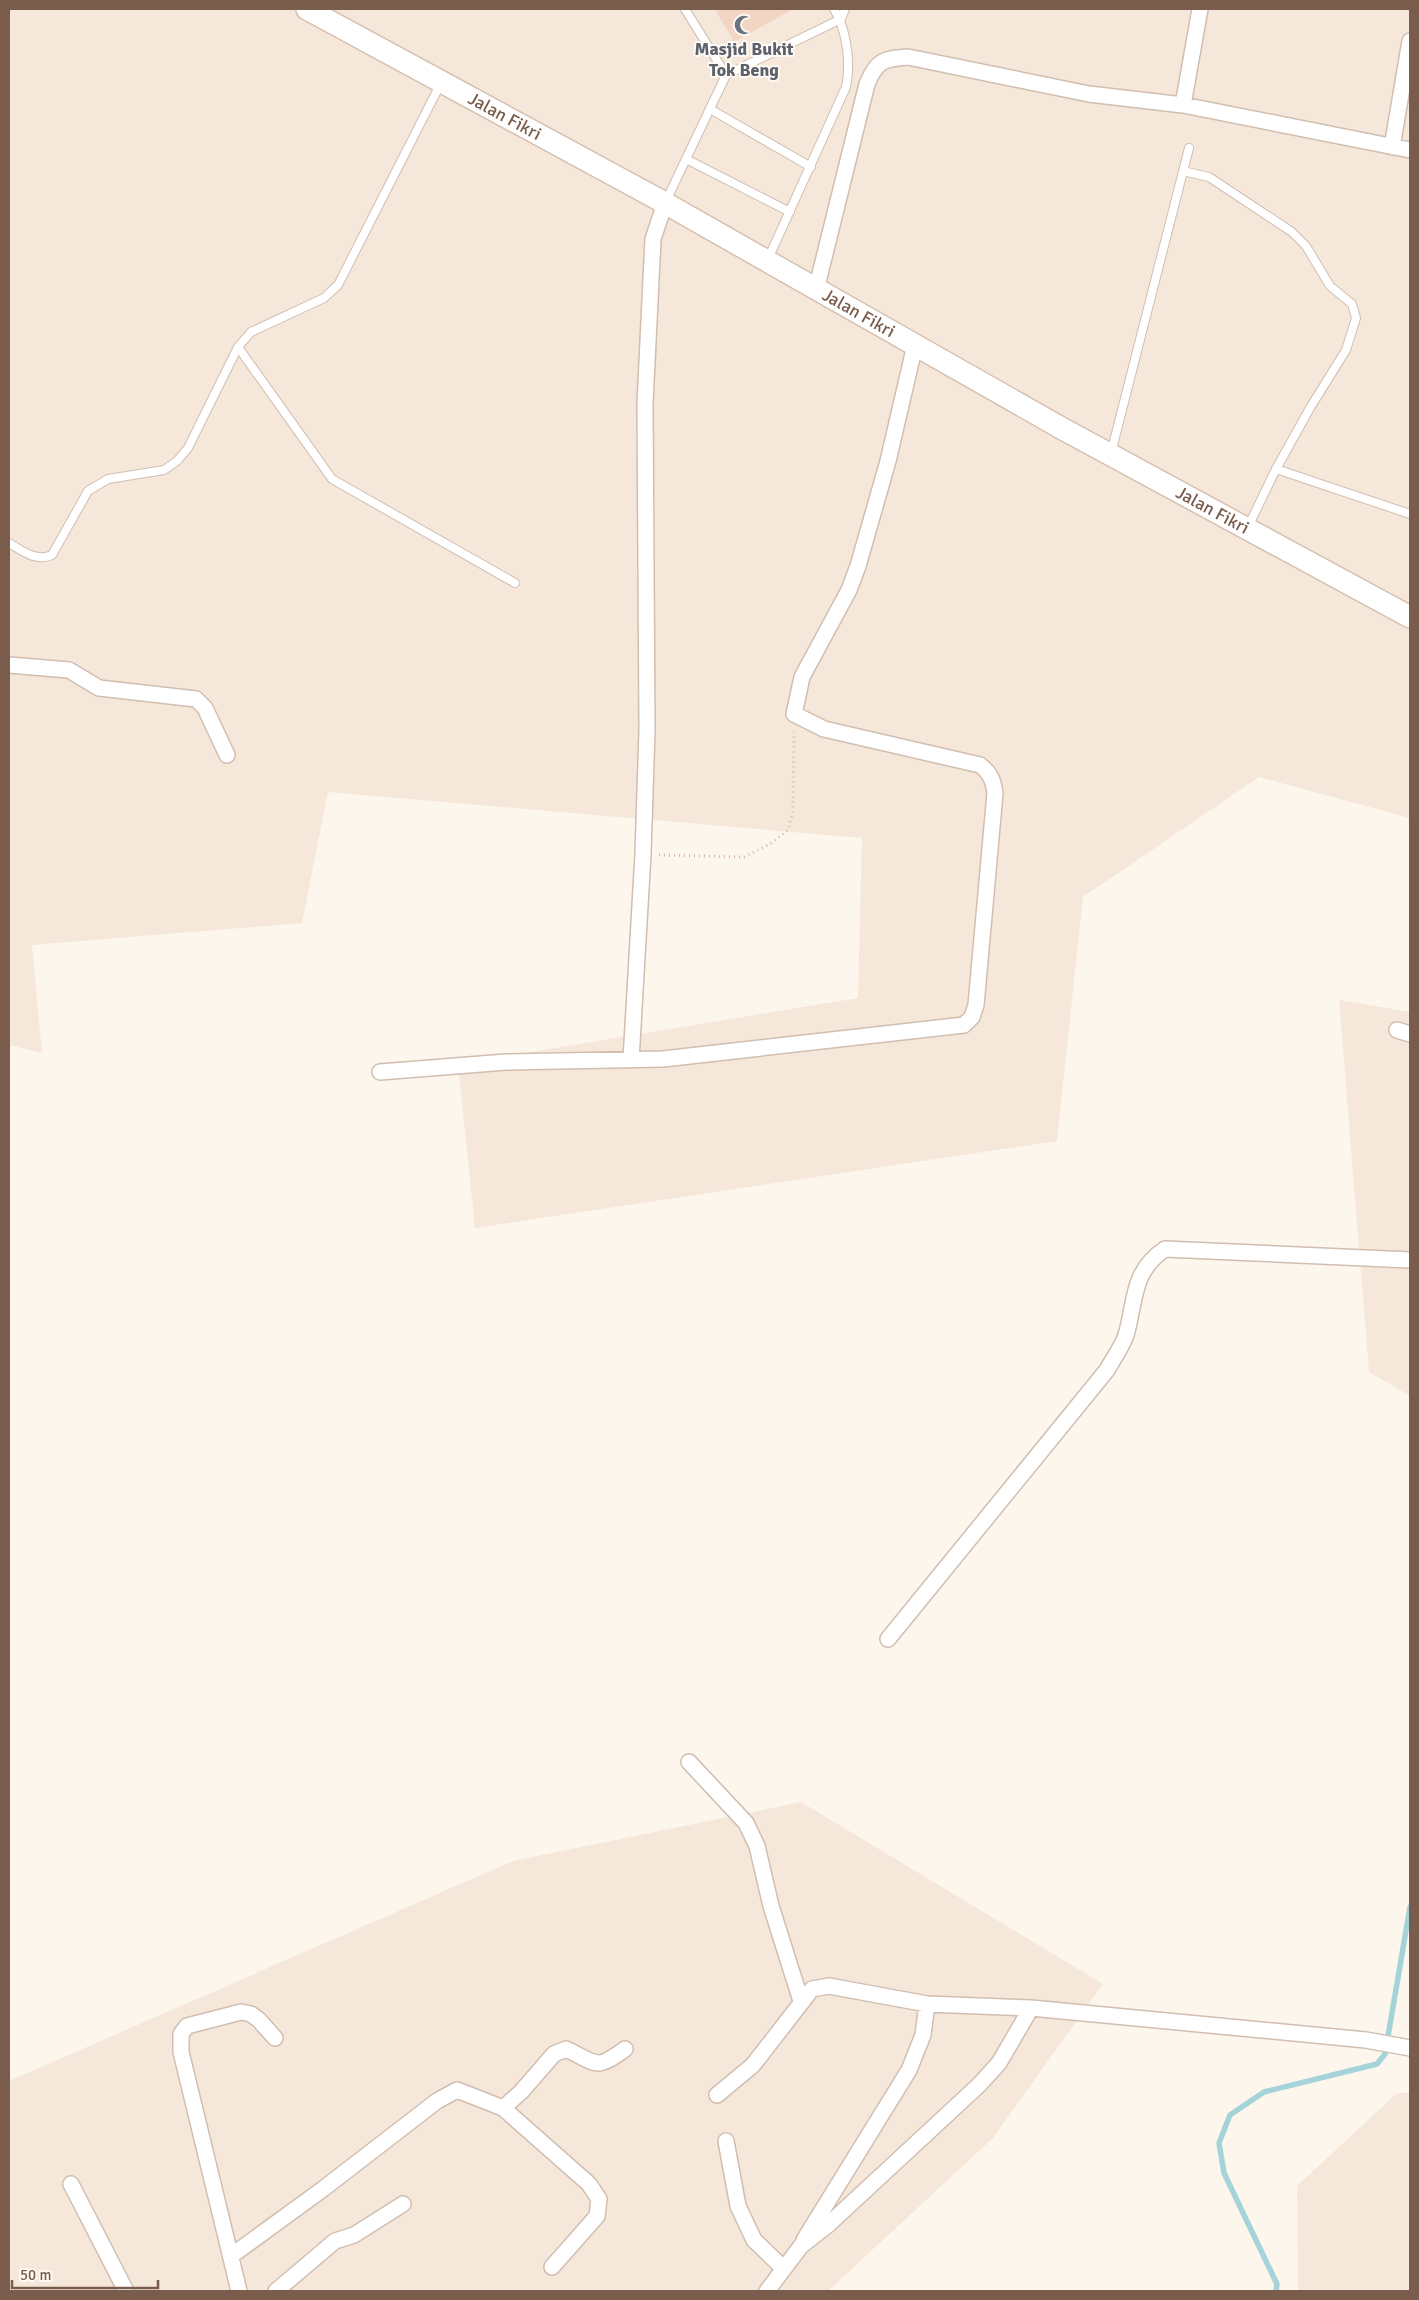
<svg xmlns="http://www.w3.org/2000/svg" width="1419" height="2300" font-family="Signika,sans-serif">
  <rect width="100%" height="100%" fill="#fdf6ec"/>
  <!-- residential -->
  <path fill="#f5e8da" d="M 9,9 L 1410,9 L 1410,818 L 1259,777 L 1083,897 L 1057,1141 L 475,1228 L 458,1064 L 858,998 L 862,838 L 328,792 L 302,923 L 32,945 L 42,1053 L 9,1045 Z
    M 1339,1000 L 1410,1012 L 1410,1396 L 1369,1372 Z
    M 801,1802 L 1103,1984 L 993,2138 L 828,2291 L 9,2291 L 9,2081 L 513,1861 Z
    M 1410,2092 L 1410,2291 L 1298,2291 L 1297,2186 L 1396,2094 Z"/>
  <g fill="none" stroke-linecap="round" stroke-linejoin="round">
    <!-- stream -->
    <path stroke="#a5d3da" stroke-width="5.5" d="M 1276,2291 L 1277,2284 L 1224,2173 L 1219,2143 L 1230,2115 L 1264,2092 L 1377,2064 L 1385,2054 L 1410,1907"/>
  </g>
  <!-- building -->
  <path fill="#f3d5c3" d="M 715,9 L 793,9 L 734,42 Z"/>
  <g fill="none" stroke-linecap="round" stroke-linejoin="round">
    <defs>
      <path id="lane" d="M 685,9 L 726,75
        M 710,109 L 811,167
        M 686,159 L 790,212
        M 1183,171 L 1209,177 L 1292,232 L 1306,246 L 1330,286 L 1352,304 L 1356,318 L 1346,350 L 1310,408 L 1276,469 L 1247,529
        M 666,201 L 726,75 L 841,19 L 845,9
        M 768,259 L 846,87 C 851,64 847,30 834,9
        M 238,347 L 332,479 L 515,583
        M 1111,453 L 1189,148
        M 1276,469 L 1410,514
        M 9,543 C 23,551 35,562 52,555 L 88,491 L 108,479 L 164,470 L 177,461 L 188,448 L 238,347 L 251,332 L 324,298 L 338,285 L 441,83"/>
      <path id="street" d="M 1183,105 L 1200,9
        M 1392,147 L 1410,41
        M 816,290 L 867,84 C 877,60 883,59 908,57 L 1089,94 L 1183,105 L 1410,150
        M 9,665 L 69,670 L 99,688 L 196,699 L 205,708 L 227,755
        M 1397,1030 L 1410,1034
        M 631,1060 L 643,854 L 647,730 L 645,403 L 653,239 L 665,203
        M 380,1072 L 506,1062 L 663,1059 L 964,1025 L 972,1017 L 976,1005 L 995,793 C 993,779 990,773 980,765 L 824,729 L 794,714 L 802,677 L 849,590 L 858,566 L 888,461 L 915,345
        M 888,1639 L 1107,1370 C 1113,1359 1122,1347 1126,1335 C 1136,1301 1131,1272 1165,1249 L 1410,1260
        M 689,1762 L 746,1823 L 757,1846 L 771,1906 L 801,2001
        M 717,2095 L 753,2065 L 812,1989 L 829,1986 L 927,2004 L 1031,2008 L 1366,2040 L 1410,2048
        M 503,2108 L 521,2092 L 554,2054 L 566,2049 C 598,2064 595,2071 625,2049
        M 726,2141 L 738,2206 L 754,2240 L 783,2268
        M 71,2184 L 126,2291
        M 804,2240 L 909,2070 L 923,2035 L 927,2004
        M 231,2256 L 323,2189 L 437,2101 L 457,2090 L 503,2108 L 589,2184 L 599,2199 L 597,2216 L 552,2267
        M 239,2291 L 181,2052 L 181,2034 L 187,2026 L 241,2012 L 251,2014 L 259,2020 L 275,2038
        M 276,2291 L 335,2241 L 354,2235 L 403,2204
        M 767,2291 L 801,2246 L 829,2224 L 979,2085 L 999,2063 L 1031,2008"/>
      <g id="secondary">
        <path id="s1" d="M 307,9 L 665,203 L 1063,429 L 1410,617"/>
      </g>
    </defs>
    <!-- lane casing -->
    <use href="#lane" stroke="#d1beb0" stroke-width="10"/>
    <!-- street casing -->
    <use href="#street" stroke="#d1beb0" stroke-width="18"/>
    <!-- secondary casing -->
    <use href="#secondary" stroke="#d6c0b0" stroke-width="24"/>
    <!-- path -->
    <path stroke="#d9b8a5" stroke-width="3" stroke-dasharray="1 4" stroke-linecap="butt" d="M 659,855 L 744,857 L 770,844 L 788,830 L 793,811 L 794,732"/>
    <!-- lane -->
    <use href="#lane" stroke="#fff" stroke-width="8"/>
    <!-- street -->
    <use href="#street" stroke="#fff" stroke-width="15"/>
    <!-- secondary -->
    <use href="#secondary" stroke="#fff" stroke-width="21"/>
  </g>
  <!-- icons -->
  <defs>
    <symbol id="mosque-bare" viewBox="-9 -9 18 18"><path d="M3.5-4.9A6 6 0 1 0 3.5 4.9A5 5 0 1 1 3.5-4.9Z" fill="#6b7280" stroke="#fffaf3" stroke-width="2.5" paint-order="stroke"/></symbol>
  </defs>
  <g fill-rule="evenodd">
    <use href="#mosque-bare" x="730" y="11" width="28" height="28"/>
  </g>
  <g text-anchor="middle" stroke-width="4" stroke-linejoin="round" paint-order="stroke">
    <!-- worship labels -->
    <g font-size="18" font-weight="bold" fill="#5b616d" stroke="#fffaf3">
      <text x="744" y="55">Masjid Bukit<tspan x="744" dy="21">Tok Beng</tspan></text>
    </g>
    <!-- street labels -->
    <g font-size="18" fill="#7a5c4d" stroke="#fffaf3">
      <text dy="6" stroke="none"><textPath href="#s1" startOffset="225">Jalan Fikri</textPath></text>
      <text dy="6" stroke="none"><textPath href="#s1" startOffset="630">Jalan Fikri</textPath></text>
      <text dy="6" stroke="none"><textPath href="#s1" startOffset="1035">Jalan Fikri</textPath></text>
    </g>
  </g>
  <!-- border -->
  <rect width="1419" height="2300" fill="none" stroke="#7a5c4d" stroke-width="20"/>
  <!-- scale -->
  <path d="M12 2280v8h146v-8" fill="none" stroke="#7a5c4d" stroke-width="2.5"/>
  <text x="20" y="2280" font-size="15" fill="#7a5c4d" stroke="#fffaf3" stroke-width="4" paint-order="stroke">50 m</text>
</svg>
